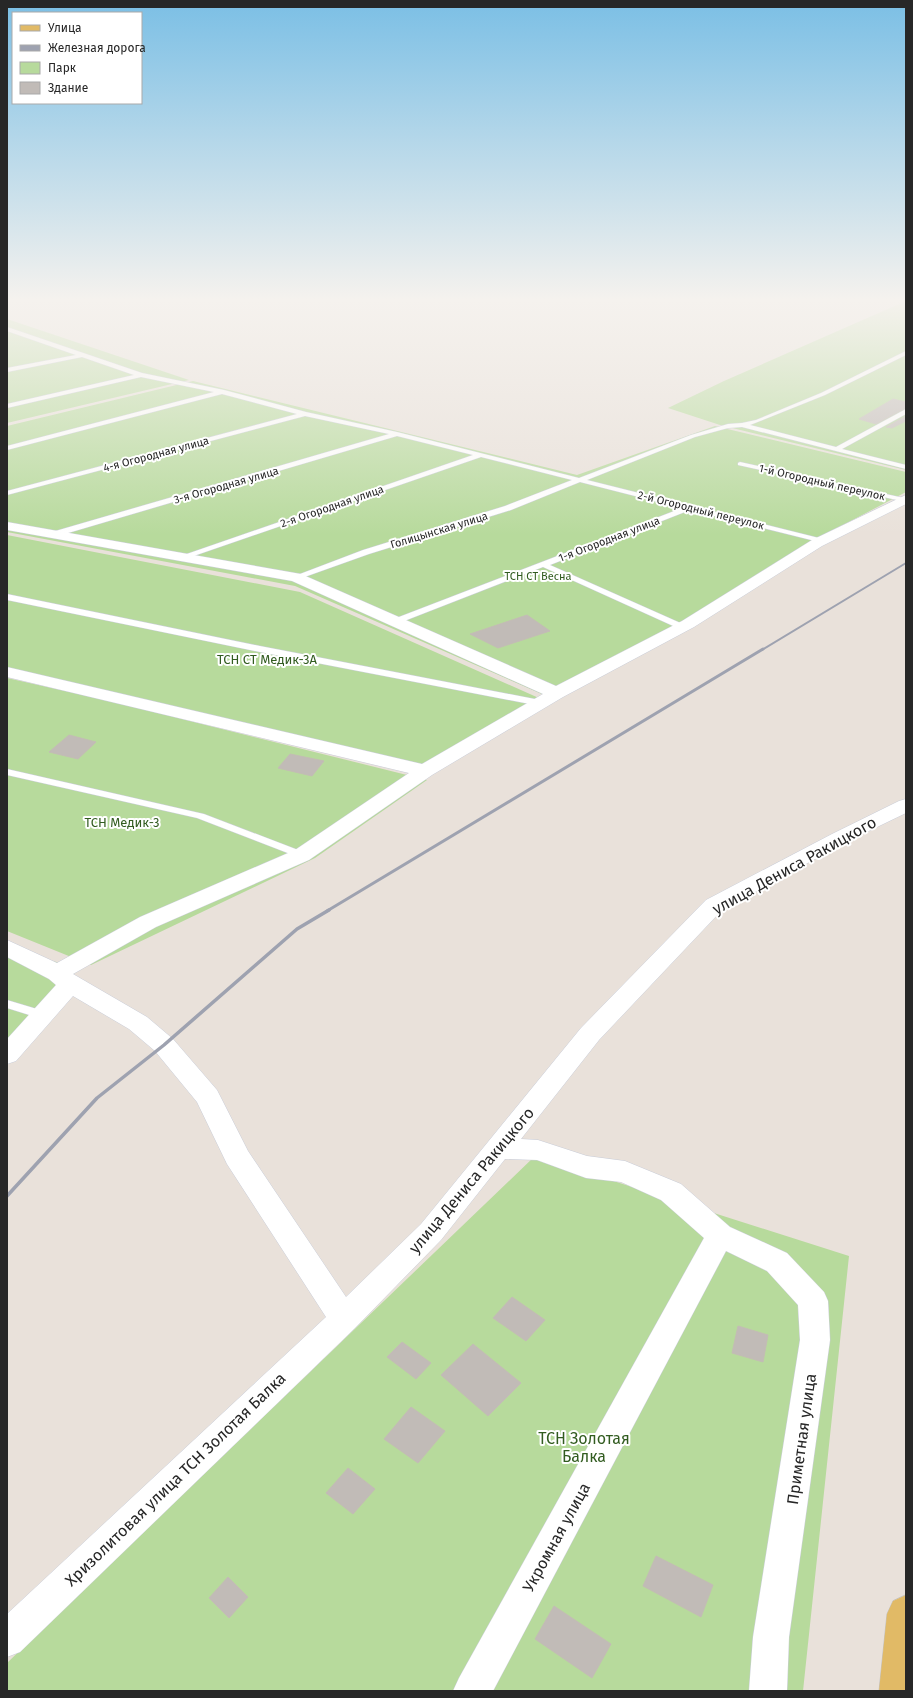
<svg xmlns="http://www.w3.org/2000/svg" width="913" height="1698" font-family="'Fira Sans',sans-serif">
  <rect width="100%" height="100%" fill="#e9e1da"/>
  <!-- green -->
  <path fill="#b7da9c" d="M 906,301 L 906,470 L 720,425 L 668,408 L 724,381 Z
    M 7,319 L 189,380 L 7,423 Z
    M 193,381 L 577,475 L 715,426 L 906,472 L 906,492 L 805,545 L 670,629 L 544,695 L 295,586 L 7,532 L 7,426 Z
    M 7,535 L 300,592 L 550,703 L 435,772 L 7,672 Z
    M 7,678 L 110,701 L 427,780 L 315,858 L 91,965 L 7,931 Z
    M 7,949 L 79,968 L 7,1047 Z
    M 535,1156 L 849,1256 L 803,1691 L 7,1691 L 7,1663 Z"/>
  <!-- building -->
  <path fill="#c1bbb7" stroke="#c3bdb4" d="M 893,399 L 906,402 L 906,408 L 876,424 L 859,419 Z
    M 906,416 L 906,421 L 892,428 L 886,427 Z
    M 527,615 L 550,631 L 498,648 L 470,634 Z
    M 69,735 L 96,742 L 78,759 L 49,752 Z
    M 290,754 L 324,761 L 312,776 L 278,768 Z
    M 512,1297 L 545,1320 L 526,1341 L 493,1318 Z
    M 738,1326 L 768,1335 L 763,1362 L 732,1353 Z
    M 402,1342 L 431,1363 L 416,1379 L 387,1357 Z
    M 473,1344 L 521,1383 L 488,1416 L 441,1375 Z
    M 411,1407 L 445,1431 L 418,1463 L 384,1439 Z
    M 348,1468 L 375,1489 L 353,1514 L 326,1493 Z
    M 656,1556 L 713,1585 L 701,1617 L 643,1586 Z
    M 228,1577 L 248,1597 L 229,1618 L 209,1598 Z
    M 554,1606 L 611,1644 L 592,1678 L 535,1639 Z"/>
  <g fill="none" stroke-linecap="round" stroke-linejoin="round">
    <defs>
      <path id="service" d="M 7,327 L 142,373 L 224,390 L 306,412 L 397,432 L 579,478 L 691,435 L 728,424 L 742,423 L 756,420 L 821,393 L 906,351 L 906,355 L 825,395 L 750,425 L 836,447 L 906,409 L 906,414 L 842,449 L 906,465 L 906,469 L 742,427 L 728,428 L 695,437 L 587,480 L 823,539 L 823,543 L 690,510 L 550,565 L 685,625 L 686,627 L 682,630 L 543,567 L 394,625 L 390,622 L 391,620 L 682,508 L 580,482 L 511,510 L 369,554 L 299,579 L 293,579 L 292,577 L 363,550 L 505,506 L 572,480 L 481,457 L 185,559 L 178,557 L 473,455 L 397,436 L 58,536 L 52,536 L 52,532 L 389,434 L 305,416 L 7,495 L 7,491 L 297,414 L 222,394 L 7,450 L 7,446 L 214,392 L 141,377 L 7,408 L 7,404 L 134,375 L 82,357 L 7,372 L 7,368 L 76,355 L 7,331 Z
        M 740,462 L 904,498 L 906,498 L 906,502 L 738,465 L 738,463 Z
        M 7,594 L 260,646 L 540,700 L 545,703 L 540,706 L 260,652 L 7,600 Z
        M 7,769 L 204,814 L 306,853 L 308,855 L 306,857 L 298,857 L 197,818 L 7,775 Z
        M 7,1000 L 47,1012 L 48,1015 L 47,1018 L 42,1019 L 7,1008 Z"/>
      <path id="minor" d="M 906,495 L 906,504 L 822,546 L 694,627 L 563,697 L 432,775 L 309,860 L 156,927 L 73,974 L 147,1017 L 173,1039 L 217,1090 L 248,1151 L 346,1297 L 421,1224 L 581,1028 L 706,900 L 832,834 L 899,801 L 906,799 L 906,813 L 846,842 L 722,910 L 599,1040 L 521,1139 L 538,1140 L 587,1156 L 625,1161 L 681,1184 L 730,1227 L 787,1253 L 824,1292 L 828,1301 L 830,1340 L 789,1637 L 787,1691 L 749,1691 L 753,1637 L 800,1340 L 798,1305 L 767,1271 L 726,1251 L 493,1691 L 453,1691 L 459,1678 L 704,1238 L 661,1200 L 621,1182 L 586,1178 L 537,1160 L 505,1159 L 441,1240 L 355,1328 L 20,1652 L 7,1657 L 7,1614 L 326,1317 L 227,1164 L 197,1102 L 155,1051 L 129,1029 L 73,996 L 16,1061 L 7,1064 L 7,1039 L 56,985 L 49,979 L 7,957 L 7,940 L 57,963 L 140,917 L 295,850 L 409,773 L 7,677 L 7,667 L 422,764 L 543,694 L 292,581 L 7,530 L 7,522 L 301,574 L 556,686 L 682,621 L 812,540 Z"/>
      <path id="primary" d="M 906,1595 L 906,1691 L 879,1691 L 887,1614 L 893,1601 Z"/>
    </defs>
    <!-- service casing -->
    <use href="#service" stroke="#c9cdd8" stroke-width="1"/>
    <!-- minor casing -->
    <use href="#minor" stroke="#c9cdd8" stroke-width="1"/>
    <!-- primary casing -->
    <use href="#primary" stroke="#c3c3c3" stroke-width="1"/>
    <!-- service -->
    <use href="#service" fill="#fff" fill-rule="evenodd"/>
    <!-- minor -->
    <use href="#minor" fill="#fff" fill-rule="evenodd"/>
    <!-- primary -->
    <use href="#primary" fill="#e1ba66" fill-rule="evenodd"/>
    <!-- rail-far2 -->
    <path stroke="#9ea2b0" stroke-width="2" d="M 762,650 L 906,563"/>
    <!-- rail-far1 -->
    <path stroke="#9ea2b0" stroke-width="3" d="M 327,911 L 763,649"/>
    <!-- rail -->
    <path stroke="#9ea2b0" stroke-width="3.5" d="M 7,1196 L 97,1098 L 164,1045 L 297,929 L 329,910"/>
  </g>
  <!-- sky -->
  <linearGradient id="sky" x2="0" y2="1"><stop stop-color="#7bbfe5"/><stop offset="0.56" stop-color="#f5f2ee"/><stop offset="1" stop-color="#f5f2ee" stop-opacity="0"/></linearGradient>
  <rect width="913" height="535" fill="url(#sky)"/>
  <g text-anchor="middle" stroke-width="4" stroke-linejoin="round" paint-order="stroke">
    <!-- far-street labels -->
    <g font-size="11" fill="#272727" stroke="#fff">
      <text transform="translate(156 454) rotate(-15)" y="4">4-я Огородная улица</text>
      <text transform="translate(822 482) rotate(13)" y="4">1-й Огородный переулок</text>
      <text transform="translate(226 485) rotate(-16)" y="4">3-я Огородная улица</text>
      <text transform="translate(332 506) rotate(-19)" y="4">2-я Огородная улица</text>
      <text transform="translate(701 510) rotate(14)" y="4">2-й Огородный переулок</text>
      <text transform="translate(439 530) rotate(-17)" y="4">Голицынская улица</text>
      <text transform="translate(609 539) rotate(-21)" y="4">1-я Огородная улица</text>
    </g>
    <!-- far-park labels -->
    <g font-size="11" fill="#325c20" stroke="#fff">
      <text x="538" y="580">ТСН СТ Весна</text>
    </g>
    <!-- park labels -->
    <g font-size="13" fill="#325c20" stroke="#fff">
      <text x="267" y="664">ТСН СТ Медик-3А</text>
      <text x="122" y="827">ТСН Медик-3</text>
    </g>
    <!-- near-street labels -->
    <g font-size="16" fill="#272727" stroke="#fff">
      <text transform="translate(794 865) rotate(-29)" y="6">улица Дениса Ракицкого</text>
      <text transform="translate(471 1180) rotate(-50)" y="6">улица Дениса Ракицкого</text>
      <text transform="translate(801 1439) rotate(-82)" y="6">Приметная улица</text>
      <text transform="translate(175 1479) rotate(-44)" y="6">Хризолитовая улица ТСН Золотая Балка</text>
      <text transform="translate(556 1537) rotate(-61)" y="6">Укромная улица</text>
    </g>
    <!-- near-park labels -->
    <g font-size="16" fill="#325c20" stroke="#fff">
      <text x="584" y="1444">ТСН Золотая<tspan x="584" dy="18">Балка</tspan></text>
    </g>
  </g>
  <!-- border -->
  <rect width="913" height="1698" fill="none" stroke="#272727" stroke-width="16"/>
  <!-- legend -->
  <rect x="12" y="12" width="130" height="92" fill="#ffffff" stroke="#a9a9a9"/>
  <rect x="20" y="25" width="20" height="6" fill="#e1ba66" stroke="#a9a9a9"/>
  <text x="48" y="32" font-size="12" fill="#272727">Улица</text>
  <rect x="20" y="45" width="20" height="6" fill="#9ea2b0" stroke="#a9a9a9"/>
  <text x="48" y="52" font-size="12" fill="#272727">Железная дорога</text>
  <rect x="20" y="62" width="20" height="12" fill="#b7da9c" stroke="#a9a9a9"/>
  <text x="48" y="72" font-size="12" fill="#272727">Парк</text>
  <rect x="20" y="82" width="20" height="12" fill="#c1bbb7" stroke="#a9a9a9"/>
  <text x="48" y="92" font-size="12" fill="#272727">Здание</text>
</svg>
